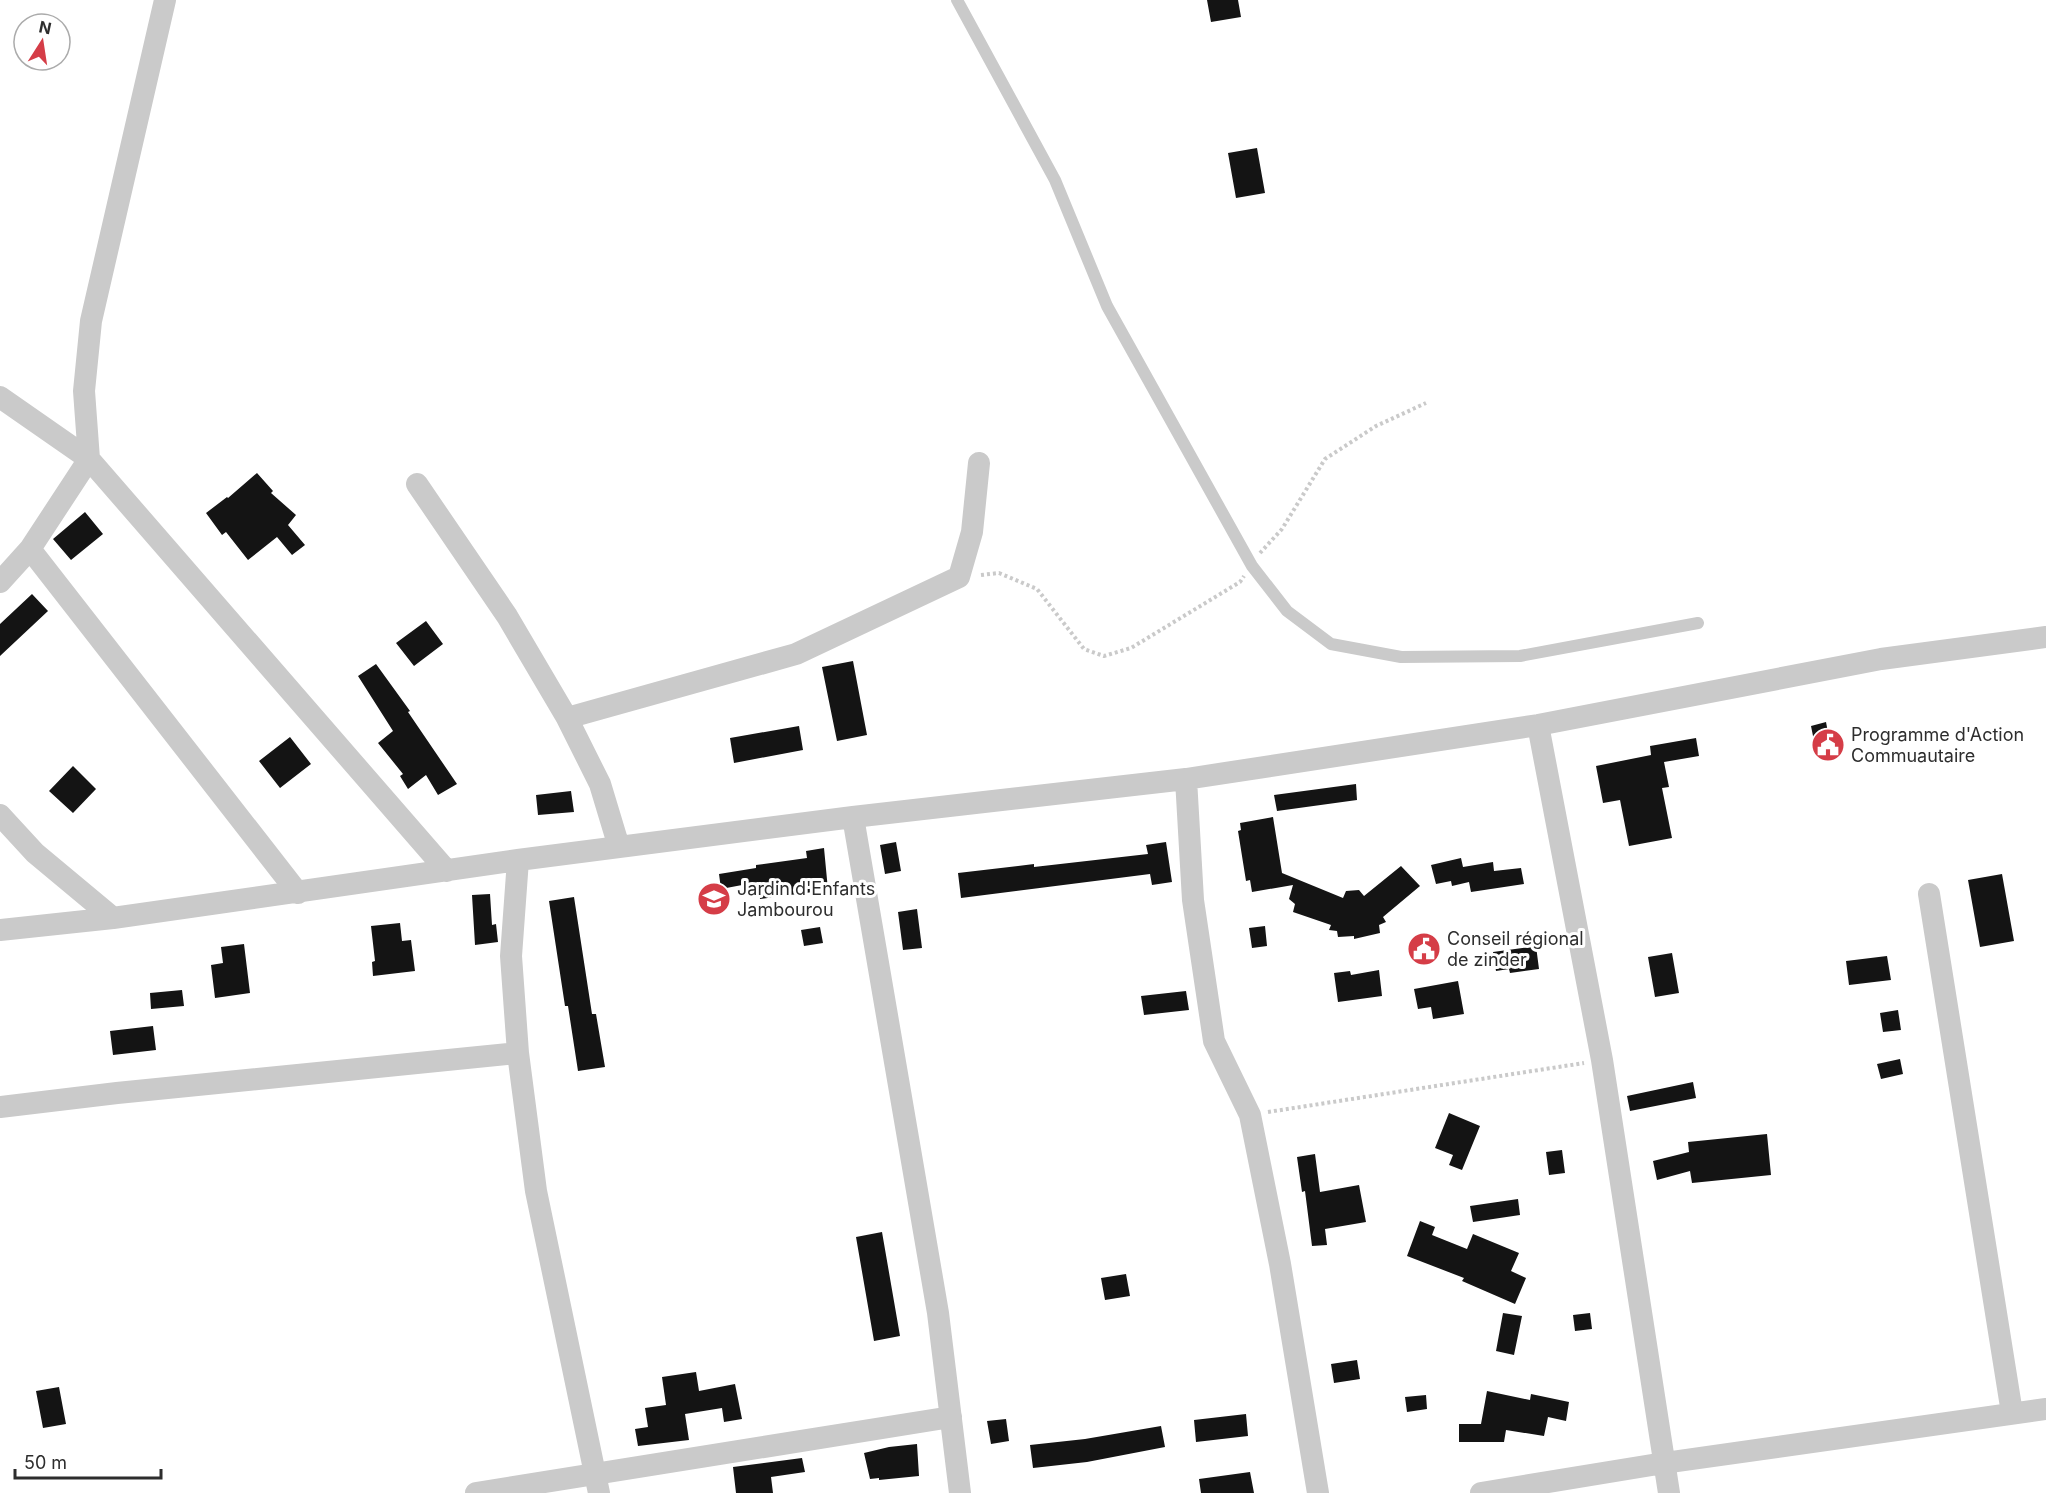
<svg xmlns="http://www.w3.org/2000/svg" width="2046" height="1493" font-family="Inter,sans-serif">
  <rect width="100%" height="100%" fill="#fff"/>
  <!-- building -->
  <path fill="#141414" d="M 1207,0 L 1238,0 L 1241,17 L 1211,22 Z
    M 1257,148 L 1265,193 L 1236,198 L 1228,153 Z
    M 257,473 L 273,491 L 271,493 L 296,515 L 288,525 L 305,545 L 292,555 L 277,537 L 248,560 L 226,532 L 222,535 L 206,513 L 227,497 L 228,498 Z
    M 85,512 L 103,534 L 71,560 L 53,539 Z
    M 32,594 L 48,611 L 0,656 L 0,624 Z
    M 426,621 L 443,644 L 414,666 L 396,643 Z
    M 853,661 L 867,735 L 837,741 L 822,667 Z
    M 376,664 L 410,711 L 408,712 L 457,784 L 438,795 L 426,775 L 408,789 L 400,776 L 403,774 L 378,743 L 393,731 L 358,676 Z
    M 1826,722 L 1830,743 L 1815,746 L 1811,726 Z
    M 799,726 L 803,750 L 734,763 L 730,738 Z
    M 290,737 L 311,764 L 280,788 L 259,761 Z
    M 1696,738 L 1699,756 L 1664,762 L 1669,787 L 1662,788 L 1672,838 L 1629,846 L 1620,800 L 1603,803 L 1596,766 L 1651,755 L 1650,746 Z
    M 73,766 L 96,789 L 73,813 L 49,791 Z
    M 1356,784 L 1357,800 L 1277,811 L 1274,795 Z
    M 571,791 L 574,812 L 538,815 L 536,795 Z
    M 1273,817 L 1282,873 L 1343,898 L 1346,891 L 1359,890 L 1364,896 L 1401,866 L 1420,886 L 1383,917 L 1386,922 L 1379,925 L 1380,933 L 1354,939 L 1354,936 L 1338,937 L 1337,931 L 1329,930 L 1331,925 L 1293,912 L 1295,904 L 1289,899 L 1293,885 L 1252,892 L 1250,880 L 1246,881 L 1238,831 L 1241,830 L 1240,823 Z
    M 896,842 L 901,871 L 885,874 L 880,845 Z
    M 1166,842 L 1172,882 L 1152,885 L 1150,874 L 961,898 L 958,873 L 1034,864 L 1034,867 L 1148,854 L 1146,845 Z
    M 824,848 L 828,890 L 760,899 L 758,882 L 721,889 L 719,874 L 756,868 L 756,865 L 807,858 L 806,851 Z
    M 1461,858 L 1463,867 L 1493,862 L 1494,871 L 1521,868 L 1524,884 L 1471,892 L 1469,882 L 1452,886 L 1451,881 L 1436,884 L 1431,865 Z
    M 2002,874 L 2014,941 L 1980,947 L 1968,880 Z
    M 490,894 L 492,925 L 496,924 L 498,942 L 475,945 L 472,895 Z
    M 574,897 L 592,1014 L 596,1014 L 605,1067 L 578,1071 L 568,1006 L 565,1006 L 549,901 Z
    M 917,909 L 922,948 L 903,950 L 898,912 Z
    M 400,923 L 402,941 L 411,940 L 415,971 L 373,976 L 372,962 L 375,961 L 371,926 Z
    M 1265,926 L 1267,946 L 1252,948 L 1249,928 Z
    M 820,927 L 823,943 L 804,946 L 801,930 Z
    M 244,944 L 250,993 L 215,998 L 211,965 L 223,963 L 221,947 Z
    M 1536,946 L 1539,969 L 1510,973 L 1509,969 L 1496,971 L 1493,952 Z
    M 1672,953 L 1679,993 L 1655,997 L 1648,957 Z
    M 1887,956 L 1891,980 L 1849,985 L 1846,961 Z
    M 1379,970 L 1382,996 L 1338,1002 L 1334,973 L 1350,971 L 1351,975 Z
    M 1458,981 L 1464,1014 L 1433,1019 L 1431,1007 L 1418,1009 L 1414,989 Z
    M 182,990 L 184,1006 L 151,1009 L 150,993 Z
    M 1186,991 L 1189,1010 L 1144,1015 L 1141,996 Z
    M 1898,1010 L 1901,1030 L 1883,1032 L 1880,1013 Z
    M 153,1026 L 156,1050 L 113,1055 L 110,1031 Z
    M 1900,1059 L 1903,1074 L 1881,1079 L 1877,1064 Z
    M 1693,1082 L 1696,1098 L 1630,1111 L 1627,1096 Z
    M 1449,1113 L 1480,1126 L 1462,1170 L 1449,1165 L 1453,1155 L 1435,1148 Z
    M 1767,1134 L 1771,1175 L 1692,1183 L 1690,1171 L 1657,1180 L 1653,1161 L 1689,1152 L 1688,1142 Z
    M 1562,1150 L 1565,1173 L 1549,1175 L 1546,1152 Z
    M 1315,1154 L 1320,1192 L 1359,1185 L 1366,1222 L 1325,1229 L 1327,1245 L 1312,1246 L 1305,1191 L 1302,1192 L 1297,1157 Z
    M 1518,1199 L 1520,1215 L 1473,1222 L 1470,1206 Z
    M 1420,1221 L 1435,1227 L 1432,1235 L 1467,1249 L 1473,1234 L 1519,1253 L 1511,1271 L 1526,1278 L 1515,1304 L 1462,1281 L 1464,1278 L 1407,1256 Z
    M 882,1232 L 900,1336 L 874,1341 L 856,1237 Z
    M 1126,1274 L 1130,1296 L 1105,1300 L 1101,1278 Z
    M 1503,1313 L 1522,1316 L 1514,1355 L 1496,1351 Z
    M 1590,1313 L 1592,1329 L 1575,1331 L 1573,1315 Z
    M 1357,1360 L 1360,1379 L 1334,1383 L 1331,1364 Z
    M 696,1372 L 699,1391 L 735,1384 L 742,1419 L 724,1422 L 722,1408 L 685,1414 L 689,1440 L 638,1446 L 635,1429 L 648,1427 L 645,1408 L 666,1405 L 662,1377 Z
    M 59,1387 L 66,1424 L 43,1428 L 36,1391 Z
    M 1487,1391 L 1530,1400 L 1531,1394 L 1569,1402 L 1566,1421 L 1548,1417 L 1544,1436 L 1506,1430 L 1504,1442 L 1459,1442 L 1459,1424 L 1481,1424 Z
    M 1426,1395 L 1427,1409 L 1407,1412 L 1405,1397 Z
    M 1246,1414 L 1248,1436 L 1196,1442 L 1194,1420 Z
    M 1006,1419 L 1009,1441 L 991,1444 L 987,1421 Z
    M 1161,1426 L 1165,1447 L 1087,1462 L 1033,1468 L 1030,1445 L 1085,1439 Z
    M 917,1444 L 919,1476 L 879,1480 L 879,1478 L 870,1479 L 864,1453 L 889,1447 Z
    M 802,1458 L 805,1472 L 771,1477 L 773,1493 L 736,1493 L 733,1467 Z
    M 1250,1472 L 1254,1493 L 1201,1493 L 1199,1479 Z"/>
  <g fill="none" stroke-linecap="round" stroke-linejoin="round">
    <!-- path -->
    <path stroke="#cacaca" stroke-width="4" stroke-dasharray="3 3" stroke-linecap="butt" d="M 1260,553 L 1282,529 L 1325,459 L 1376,426 L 1426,403
      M 981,575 L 999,573 L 1037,589 L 1084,649 L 1104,656 L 1131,648 L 1240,582 L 1244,576
      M 1268,1112 L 1584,1063"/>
    <!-- service -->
    <path stroke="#cacaca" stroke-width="12" d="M 957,0 L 1055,180 L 1107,306 L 1252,566 L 1287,611 L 1331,644 L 1401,657 L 1520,656 L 1698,623"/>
    <!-- minor -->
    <path stroke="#cacaca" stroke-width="22" d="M 0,397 L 89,459 L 447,871
      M 417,484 L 507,616 L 567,718 L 600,784 L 619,847
      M 30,549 L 298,893
      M 0,582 L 30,549 L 89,459 L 84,391 L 91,321 L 165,0
      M 567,718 L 796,654 L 959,577 L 972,532 L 979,463
      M 1538,725 L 1602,1060 L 1669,1493
      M 1186,779 L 1193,900 L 1214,1041 L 1250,1115 L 1280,1264 L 1318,1493
      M 0,815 L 35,853 L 113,918
      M 853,817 L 938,1313 L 960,1493
      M 518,860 L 511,956 L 518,1053 L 536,1191 L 599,1493
      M 1929,894 L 2012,1413
      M 0,930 L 113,918 L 518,860 L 853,817 L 1186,779 L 1538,725 L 1881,659 L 2046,637
      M 0,1107 L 117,1093 L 518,1053
      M 476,1493 L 951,1417
      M 1481,1493 L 1664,1463 L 2046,1409"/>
  </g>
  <!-- icons -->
  <defs>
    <symbol id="civic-disc" viewBox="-11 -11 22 22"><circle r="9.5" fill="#d53d47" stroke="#fff"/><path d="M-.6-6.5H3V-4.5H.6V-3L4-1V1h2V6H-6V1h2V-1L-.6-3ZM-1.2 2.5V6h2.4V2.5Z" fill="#fff"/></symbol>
    <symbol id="school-disc" viewBox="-11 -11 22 22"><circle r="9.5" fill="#d53d47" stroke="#fff"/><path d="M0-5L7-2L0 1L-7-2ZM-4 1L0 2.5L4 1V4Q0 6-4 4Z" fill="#fff"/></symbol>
  </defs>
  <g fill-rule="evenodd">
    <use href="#civic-disc" x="1809" y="726" width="38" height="38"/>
    <use href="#school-disc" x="695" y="880" width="38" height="38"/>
    <use href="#civic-disc" x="1405" y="930" width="38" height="38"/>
  </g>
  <g text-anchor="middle" stroke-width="6" stroke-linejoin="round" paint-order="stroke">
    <!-- poi labels -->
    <g font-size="18" fill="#2d2d2d" stroke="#fff" text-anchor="start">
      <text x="1851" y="741">Programme d'Action<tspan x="1851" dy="21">Commuautaire</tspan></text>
      <text x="737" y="895">Jardin d'Enfants<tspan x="737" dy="21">Jambourou</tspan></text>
      <text x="1447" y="945">Conseil régional<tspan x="1447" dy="21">de zinder</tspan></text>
    </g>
  </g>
  <!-- north arrow -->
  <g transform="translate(42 42) rotate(12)"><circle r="28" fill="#ffffff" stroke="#ababab" stroke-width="1.5"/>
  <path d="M0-4.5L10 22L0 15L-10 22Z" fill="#d53d47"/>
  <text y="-9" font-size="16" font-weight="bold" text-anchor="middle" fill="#2d2d2d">N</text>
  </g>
  <!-- scale -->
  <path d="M15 1469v9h146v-9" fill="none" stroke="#2d2d2d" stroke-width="3"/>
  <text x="24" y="1469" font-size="18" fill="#2d2d2d" stroke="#ffffff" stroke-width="4.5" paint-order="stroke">50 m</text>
</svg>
